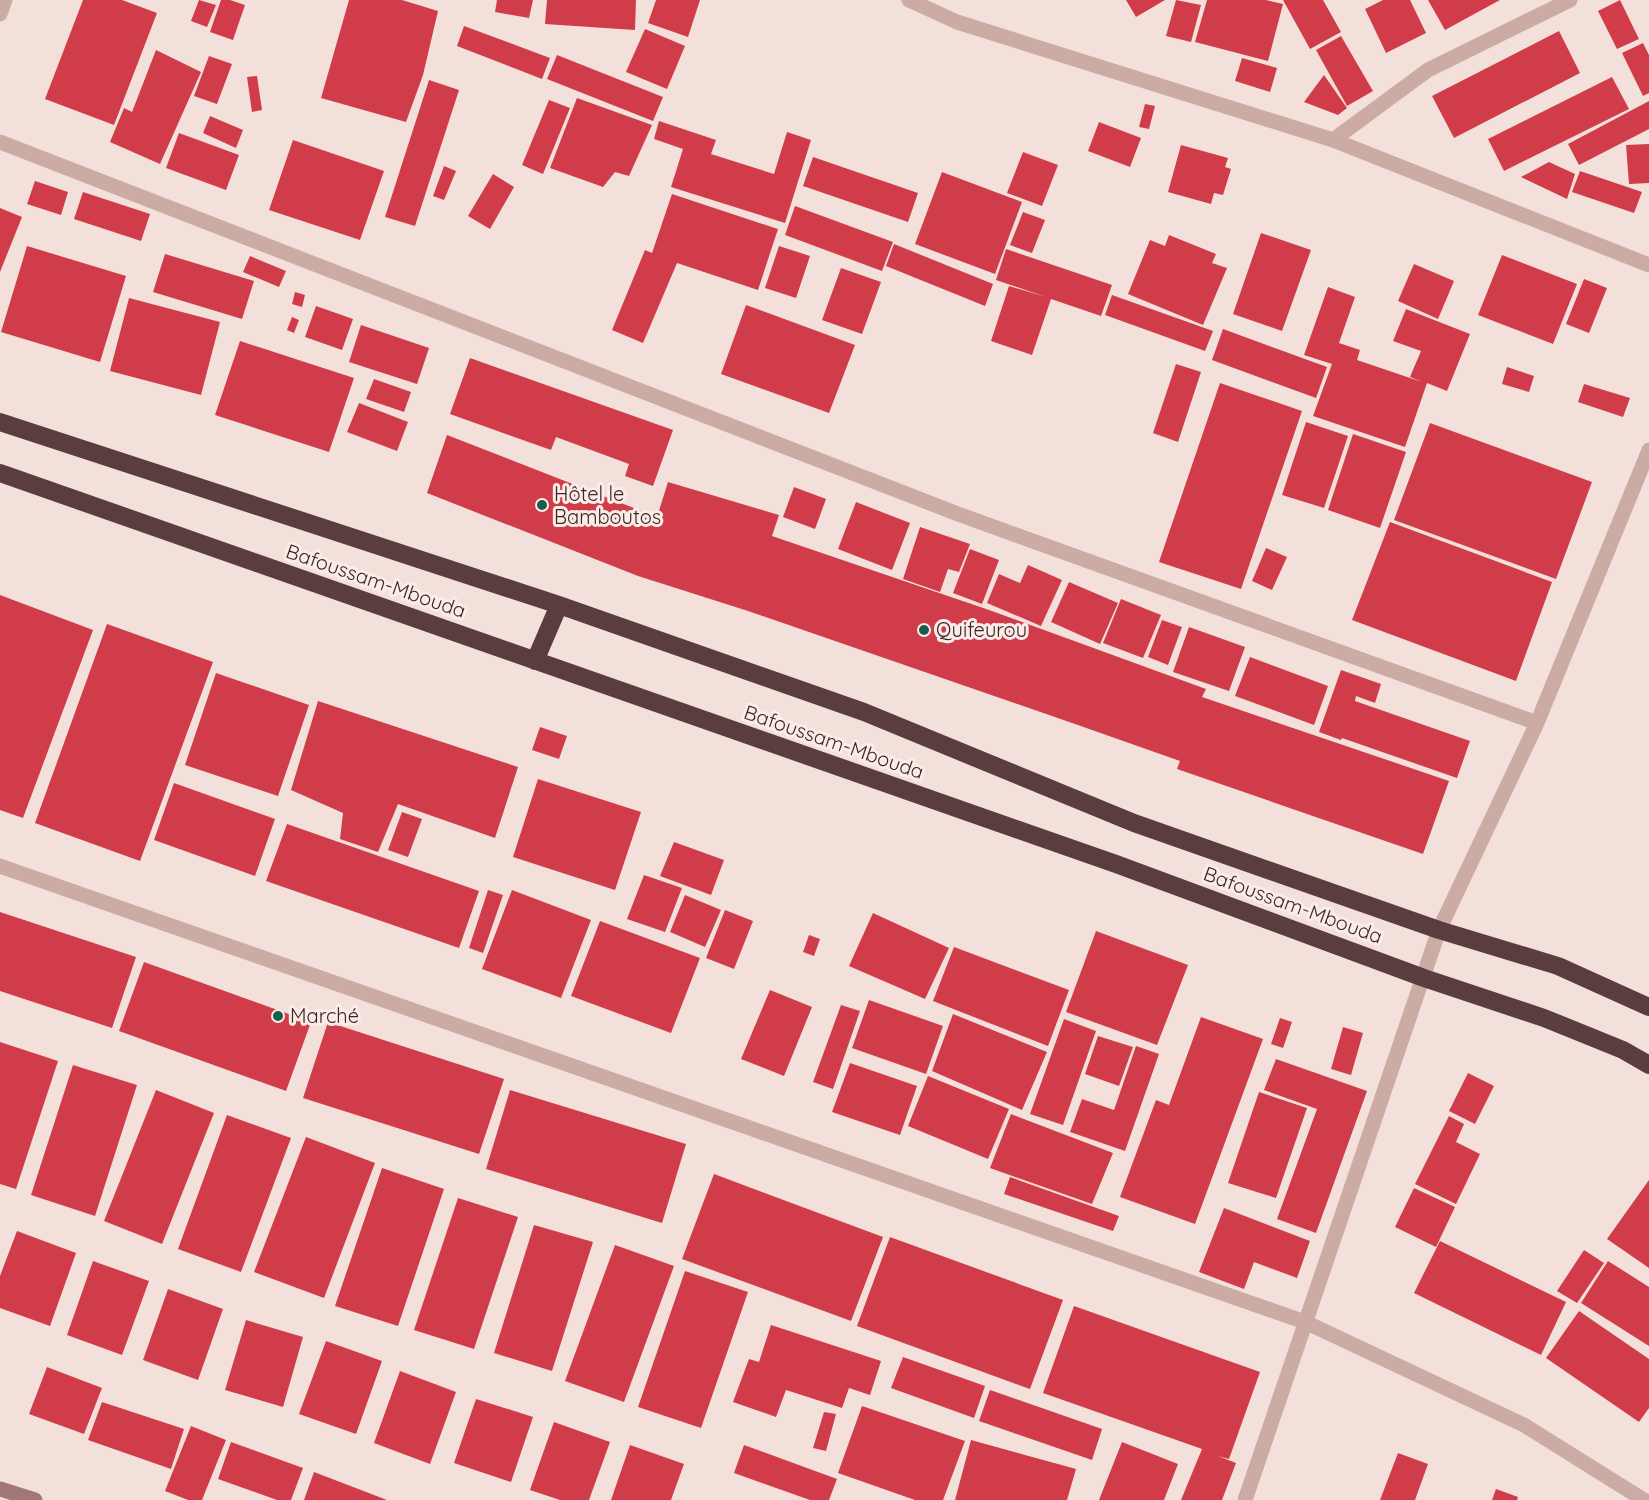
<svg xmlns="http://www.w3.org/2000/svg" width="1649" height="1500" font-family="Quicksand,sans-serif">
  <rect width="100%" height="100%" fill="#f4e0db"/>
  <!-- building -->
  <path fill="#d03c49" d="M 83,0 L 122,0 L 157,13 L 114,125 L 45,99 Z
    M 199,0 L 216,5 L 207,27 L 191,21 Z
    M 221,0 L 230,0 L 245,5 L 233,40 L 210,32 Z
    M 349,0 L 402,0 L 438,11 L 423,75 L 406,122 L 321,98 Z
    M 497,0 L 533,0 L 529,18 L 495,12 Z
    M 547,0 L 636,0 L 635,30 L 545,24 Z
    M 656,0 L 700,0 L 688,37 L 648,23 Z
    M 1126,0 L 1165,0 L 1136,17 Z
    M 1176,0 L 1201,5 L 1191,42 L 1166,36 Z
    M 1207,0 L 1266,0 L 1283,4 L 1268,61 L 1195,42 Z
    M 1283,0 L 1323,0 L 1341,32 L 1310,49 Z
    M 1383,0 L 1410,0 L 1426,33 L 1386,53 L 1365,9 Z
    M 1428,0 L 1500,0 L 1445,30 Z
    M 1620,0 L 1639,39 L 1617,49 L 1598,11 Z
    M 464,26 L 550,58 L 542,79 L 457,46 Z
    M 645,29 L 685,46 L 667,89 L 626,72 Z
    M 1559,31 L 1580,73 L 1454,138 L 1432,96 Z
    M 1341,36 L 1373,91 L 1347,106 L 1316,50 Z
    M 1643,43 L 1649,55 L 1649,93 L 1643,96 L 1622,53 Z
    M 156,50 L 201,72 L 160,164 L 110,142 L 124,108 L 132,112 Z
    M 557,55 L 663,97 L 653,121 L 547,79 Z
    M 209,56 L 232,64 L 217,104 L 194,96 Z
    M 1242,58 L 1277,68 L 1270,92 L 1235,81 Z
    M 1324,75 L 1347,108 L 1338,115 L 1304,102 Z
    M 257,76 L 262,110 L 252,112 L 247,77 Z
    M 1612,77 L 1629,109 L 1504,171 L 1488,139 Z
    M 429,80 L 459,90 L 415,226 L 385,217 Z
    M 577,98 L 652,125 L 629,176 L 615,172 L 603,187 L 550,168 Z
    M 549,100 L 570,108 L 543,174 L 522,165 Z
    M 1649,101 L 1649,129 L 1579,165 L 1568,144 Z
    M 1145,104 L 1155,106 L 1149,129 L 1139,127 Z
    M 210,116 L 243,130 L 236,148 L 203,133 Z
    M 659,121 L 716,140 L 711,154 L 774,174 L 787,132 L 811,140 L 785,223 L 671,187 L 683,149 L 654,139 Z
    M 1099,122 L 1141,138 L 1130,167 L 1088,151 Z
    M 179,133 L 239,155 L 226,190 L 166,168 Z
    M 293,140 L 384,171 L 360,240 L 269,210 Z
    M 1649,144 L 1649,183 L 1629,184 L 1626,145 Z
    M 1181,145 L 1228,158 L 1225,167 L 1231,169 L 1223,195 L 1214,193 L 1211,204 L 1168,192 Z
    M 1023,152 L 1058,165 L 1042,206 L 1007,193 Z
    M 813,157 L 918,193 L 908,222 L 803,186 Z
    M 1549,162 L 1575,174 L 1567,199 L 1521,177 Z
    M 444,166 L 456,171 L 444,200 L 433,196 Z
    M 1580,171 L 1642,192 L 1634,213 L 1572,192 Z
    M 942,172 L 1022,202 L 995,274 L 915,244 Z
    M 493,174 L 514,187 L 490,229 L 468,216 Z
    M 35,181 L 68,192 L 61,215 L 27,204 Z
    M 83,192 L 150,214 L 141,241 L 74,219 Z
    M 672,194 L 778,229 L 758,290 L 677,263 L 643,343 L 612,330 L 645,250 L 652,253 Z
    M 795,206 L 893,242 L 882,271 L 785,235 Z
    M 0,208 L 22,217 L 0,272 Z
    M 1023,212 L 1045,220 L 1032,253 L 1010,245 Z
    M 1261,233 L 1311,250 L 1282,331 L 1233,314 Z
    M 1169,235 L 1216,254 L 1212,263 L 1227,268 L 1203,325 L 1128,294 L 1150,240 L 1165,246 Z
    M 894,244 L 993,284 L 985,306 L 886,266 Z
    M 27,246 L 126,276 L 100,362 L 1,332 Z
    M 779,246 L 810,256 L 796,298 L 765,288 Z
    M 1006,249 L 1112,285 L 1101,316 L 1051,299 L 1032,355 L 991,341 L 1009,286 L 1046,297 L 996,280 Z
    M 165,254 L 254,281 L 242,319 L 153,292 Z
    M 1502,255 L 1577,284 L 1553,344 L 1478,315 Z
    M 250,256 L 286,271 L 279,287 L 243,272 Z
    M 1414,264 L 1454,281 L 1438,319 L 1398,301 Z
    M 841,268 L 881,282 L 862,334 L 822,320 Z
    M 1584,279 L 1607,288 L 1589,333 L 1566,324 Z
    M 1328,287 L 1355,297 L 1339,343 L 1360,350 L 1357,360 L 1422,382 L 1410,377 L 1421,351 L 1393,341 L 1406,309 L 1470,334 L 1447,391 L 1427,383 L 1405,447 L 1313,416 L 1332,364 L 1304,355 Z
    M 295,292 L 305,295 L 302,307 L 292,304 Z
    M 1112,295 L 1213,331 L 1205,351 L 1105,315 Z
    M 129,298 L 220,322 L 201,395 L 110,371 Z
    M 746,305 L 855,345 L 829,413 L 721,374 Z
    M 316,306 L 353,319 L 342,350 L 305,337 Z
    M 292,317 L 299,320 L 294,333 L 287,330 Z
    M 361,325 L 429,348 L 417,384 L 349,362 Z
    M 1223,329 L 1327,367 L 1316,398 L 1212,360 Z
    M 240,341 L 354,378 L 329,452 L 215,415 Z
    M 470,358 L 673,430 L 653,486 L 625,476 L 629,464 L 556,437 L 551,450 L 450,414 Z
    M 1176,364 L 1201,372 L 1178,442 L 1153,433 Z
    M 1507,367 L 1534,376 L 1529,392 L 1502,384 Z
    M 374,379 L 411,392 L 404,412 L 366,399 Z
    M 1220,383 L 1302,411 L 1241,589 L 1159,562 Z
    M 1584,384 L 1630,398 L 1623,417 L 1578,402 Z
    M 359,403 L 408,422 L 397,451 L 347,432 Z
    M 1306,422 L 1348,436 L 1324,508 L 1282,495 Z
    M 1430,423 L 1592,482 L 1556,579 L 1394,520 Z
    M 1353,434 L 1406,452 L 1380,528 L 1328,510 Z
    M 447,435 L 657,517 L 668,482 L 779,515 L 772,536 L 992,611 L 1206,689 L 1202,697 L 1449,781 L 1423,854 L 1177,769 L 1180,761 L 1075,724 L 748,611 L 638,576 L 427,493 Z
    M 794,487 L 826,499 L 815,529 L 783,517 Z
    M 856,502 L 910,523 L 892,570 L 838,549 Z
    M 1390,522 L 1552,582 L 1516,681 L 1352,620 Z
    M 920,527 L 970,544 L 959,572 L 948,569 L 940,592 L 903,579 Z
    M 1266,548 L 1287,557 L 1272,590 L 1252,581 Z
    M 970,549 L 999,560 L 982,604 L 953,593 Z
    M 1028,565 L 1062,580 L 1041,626 L 987,603 L 999,574 L 1020,583 Z
    M 1069,582 L 1118,603 L 1100,644 L 1051,622 Z
    M 0,595 L 93,630 L 23,818 L 0,810 Z
    M 1121,599 L 1161,615 L 1143,658 L 1103,643 Z
    M 1162,620 L 1182,627 L 1168,665 L 1148,657 Z
    M 107,624 L 213,662 L 140,861 L 35,823 Z
    M 1189,627 L 1245,647 L 1229,691 L 1173,672 Z
    M 1250,657 L 1328,686 L 1314,725 L 1235,696 Z
    M 1341,670 L 1381,684 L 1375,703 L 1356,696 L 1355,701 L 1470,741 L 1457,778 L 1342,738 L 1341,740 L 1319,732 Z
    M 216,673 L 309,705 L 278,796 L 185,765 Z
    M 318,701 L 518,767 L 495,838 L 398,804 L 378,852 L 340,839 L 343,813 L 291,790 Z
    M 540,727 L 567,736 L 559,759 L 532,750 Z
    M 538,779 L 641,812 L 615,890 L 513,857 Z
    M 174,783 L 275,819 L 255,876 L 154,840 Z
    M 402,812 L 422,819 L 408,857 L 388,850 Z
    M 287,824 L 479,891 L 459,948 L 266,881 Z
    M 674,842 L 724,860 L 711,895 L 660,876 Z
    M 644,875 L 682,888 L 665,932 L 627,919 Z
    M 488,890 L 503,895 L 483,953 L 469,948 Z
    M 512,890 L 591,920 L 561,998 L 482,969 Z
    M 685,895 L 721,910 L 705,947 L 670,932 Z
    M 725,910 L 753,921 L 734,969 L 706,958 Z
    M 0,912 L 136,957 L 112,1028 L 0,991 Z
    M 873,913 L 949,948 L 925,999 L 849,966 Z
    M 600,921 L 700,958 L 671,1033 L 571,996 Z
    M 1096,931 L 1188,965 L 1157,1045 L 1066,1012 Z
    M 809,935 L 820,939 L 814,956 L 803,952 Z
    M 954,947 L 1069,990 L 1048,1046 L 933,1001 Z
    M 144,962 L 311,1022 L 286,1091 L 119,1031 Z
    M 770,990 L 812,1007 L 784,1076 L 741,1059 Z
    M 869,1000 L 943,1026 L 926,1074 L 852,1048 Z
    M 841,1005 L 860,1011 L 833,1089 L 813,1082 Z
    M 953,1014 L 1047,1052 L 1022,1110 L 932,1071 Z
    M 1201,1017 L 1263,1039 L 1195,1224 L 1120,1197 L 1156,1100 L 1169,1105 Z
    M 1280,1018 L 1292,1022 L 1283,1048 L 1271,1044 Z
    M 1064,1019 L 1096,1031 L 1063,1125 L 1030,1114 Z
    M 328,1022 L 504,1079 L 479,1154 L 303,1098 Z
    M 1343,1027 L 1363,1033 L 1351,1075 L 1331,1069 Z
    M 1098,1036 L 1133,1047 L 1119,1086 L 1085,1074 Z
    M 0,1042 L 58,1061 L 16,1189 L 0,1184 Z
    M 1136,1046 L 1159,1054 L 1125,1151 L 1070,1132 L 1082,1099 L 1114,1110 Z
    M 1276,1059 L 1367,1091 L 1316,1233 L 1277,1219 L 1317,1109 L 1264,1090 Z
    M 850,1063 L 917,1086 L 900,1135 L 832,1112 Z
    M 73,1065 L 137,1085 L 95,1216 L 31,1195 Z
    M 1468,1073 L 1494,1086 L 1475,1124 L 1449,1111 Z
    M 928,1076 L 1009,1109 L 988,1159 L 908,1126 Z
    M 156,1090 L 214,1113 L 162,1244 L 104,1221 Z
    M 510,1090 L 686,1144 L 662,1223 L 486,1169 Z
    M 1259,1092 L 1307,1108 L 1276,1198 L 1228,1183 Z
    M 1011,1114 L 1113,1153 L 1092,1204 L 990,1168 Z
    M 227,1115 L 291,1138 L 241,1272 L 178,1249 Z
    M 1449,1116 L 1464,1124 L 1456,1142 L 1480,1154 L 1456,1204 L 1415,1184 Z
    M 306,1137 L 375,1163 L 324,1298 L 254,1272 Z
    M 382,1168 L 444,1189 L 398,1326 L 335,1306 Z
    M 714,1174 L 883,1237 L 851,1321 L 682,1259 Z
    M 1010,1177 L 1119,1216 L 1113,1231 L 1004,1194 Z
    M 1649,1180 L 1649,1268 L 1607,1239 Z
    M 1414,1188 L 1455,1207 L 1436,1247 L 1395,1227 Z
    M 458,1198 L 518,1217 L 474,1349 L 414,1330 Z
    M 1224,1208 L 1310,1241 L 1297,1278 L 1254,1262 L 1244,1289 L 1199,1272 Z
    M 534,1225 L 593,1242 L 552,1371 L 494,1353 Z
    M 17,1231 L 76,1253 L 50,1326 L 0,1308 L 0,1276 Z
    M 890,1237 L 1063,1300 L 1030,1389 L 857,1326 Z
    M 1440,1241 L 1566,1302 L 1541,1355 L 1414,1293 Z
    M 615,1245 L 674,1266 L 624,1402 L 565,1381 Z
    M 1584,1250 L 1604,1263 L 1577,1303 L 1557,1291 Z
    M 93,1261 L 149,1281 L 122,1355 L 67,1335 Z
    M 1608,1261 L 1649,1287 L 1649,1346 L 1581,1303 Z
    M 685,1271 L 748,1292 L 701,1428 L 638,1407 Z
    M 168,1289 L 223,1309 L 198,1380 L 143,1360 Z
    M 1074,1306 L 1260,1372 L 1229,1459 L 1218,1456 L 1236,1463 L 1222,1500 L 1181,1500 L 1202,1449 L 1043,1393 Z
    M 1579,1311 L 1649,1359 L 1649,1408 L 1639,1422 L 1546,1358 Z
    M 246,1320 L 303,1337 L 283,1407 L 225,1390 Z
    M 771,1325 L 881,1361 L 870,1395 L 849,1388 L 842,1408 L 786,1390 L 776,1417 L 733,1402 L 749,1359 L 759,1362 Z
    M 326,1341 L 382,1361 L 356,1434 L 299,1414 Z
    M 903,1357 L 985,1386 L 974,1418 L 891,1388 Z
    M 47,1367 L 102,1388 L 84,1434 L 29,1414 Z
    M 400,1371 L 456,1392 L 430,1464 L 374,1443 Z
    M 990,1390 L 1102,1429 L 1092,1460 L 979,1421 Z
    M 476,1399 L 533,1417 L 511,1482 L 454,1463 Z
    M 102,1402 L 184,1429 L 171,1469 L 88,1440 Z
    M 862,1406 L 965,1441 L 943,1500 L 915,1500 L 838,1473 Z
    M 824,1412 L 836,1414 L 826,1451 L 813,1448 Z
    M 554,1422 L 610,1442 L 589,1500 L 560,1500 L 530,1490 Z
    M 191,1426 L 226,1440 L 202,1500 L 188,1500 L 165,1491 Z
    M 971,1440 L 1076,1469 L 1067,1500 L 955,1500 Z
    M 231,1442 L 303,1468 L 291,1500 L 277,1500 L 218,1479 Z
    M 1122,1442 L 1178,1464 L 1164,1500 L 1099,1500 Z
    M 630,1445 L 684,1464 L 671,1500 L 611,1500 Z
    M 744,1445 L 837,1479 L 829,1500 L 810,1500 L 734,1473 Z
    M 1398,1453 L 1428,1464 L 1415,1500 L 1380,1500 Z
    M 314,1472 L 387,1500 L 304,1500 Z
    M 1496,1489 L 1518,1497 L 1517,1500 L 1492,1500 Z"/>
  <g fill="none" stroke-linecap="round" stroke-linejoin="round">
    <!-- lane -->
    <path stroke="#cdaba5" stroke-width="15" d="M 0,866 L 1305,1322 L 1524,1425 L 1644,1500"/>
    <!-- street -->
    <path stroke="#cdaba5" stroke-width="15" d="M 909,0 L 957,22 L 1333,140 L 1649,265
      M 0,14 L 5,0
      M 1333,140 L 1428,70 L 1570,0
      M 0,142 L 958,514 L 1537,723
      M 1245,1500 L 1439,930 L 1537,723 L 1649,450"/>
    <!-- secondary -->
    <path stroke="#a17877" stroke-width="15" d="M 0,1489 L 35,1500"/>
    <!-- highway -->
    <path stroke="#5a3d3e" stroke-width="18" d="M 0,422 L 559,605 L 864,712 L 1134,823 L 1439,930 L 1558,966 L 1649,1007
      M 0,473 L 1116,864 L 1424,978 L 1544,1018 L 1623,1050 L 1649,1065
      M 535,661 L 559,605"/>
  </g>
  <!-- markers -->
  <g fill="#195e4c" stroke="#fbece8" stroke-width="2">
    <circle cx="542" cy="505" r="6"/>
    <circle cx="924" cy="630" r="6"/>
    <circle cx="278" cy="1016" r="6"/>
  </g>
  <g text-anchor="middle" stroke-width="6" stroke-linejoin="round" paint-order="stroke">
    <!-- poi labels -->
    <g font-size="20" fill="#382727" stroke="#fbece8" text-anchor="start">
      <text x="554" y="501">Hôtel le<tspan x="554" dy="23">Bamboutos</tspan></text>
      <text x="936" y="637">Quifeurou</text>
      <text x="290" y="1023">Marché</text>
    </g>
    <!-- street labels -->
    <g font-size="20" fill="#382727" stroke="#fbece8">
      <text transform="translate(376 581) rotate(19)" y="7">Bafoussam-Mbouda</text>
      <text transform="translate(834 742) rotate(19)" y="7">Bafoussam-Mbouda</text>
      <text transform="translate(1293 905) rotate(20)" y="7">Bafoussam-Mbouda</text>
    </g>
  </g>
</svg>
